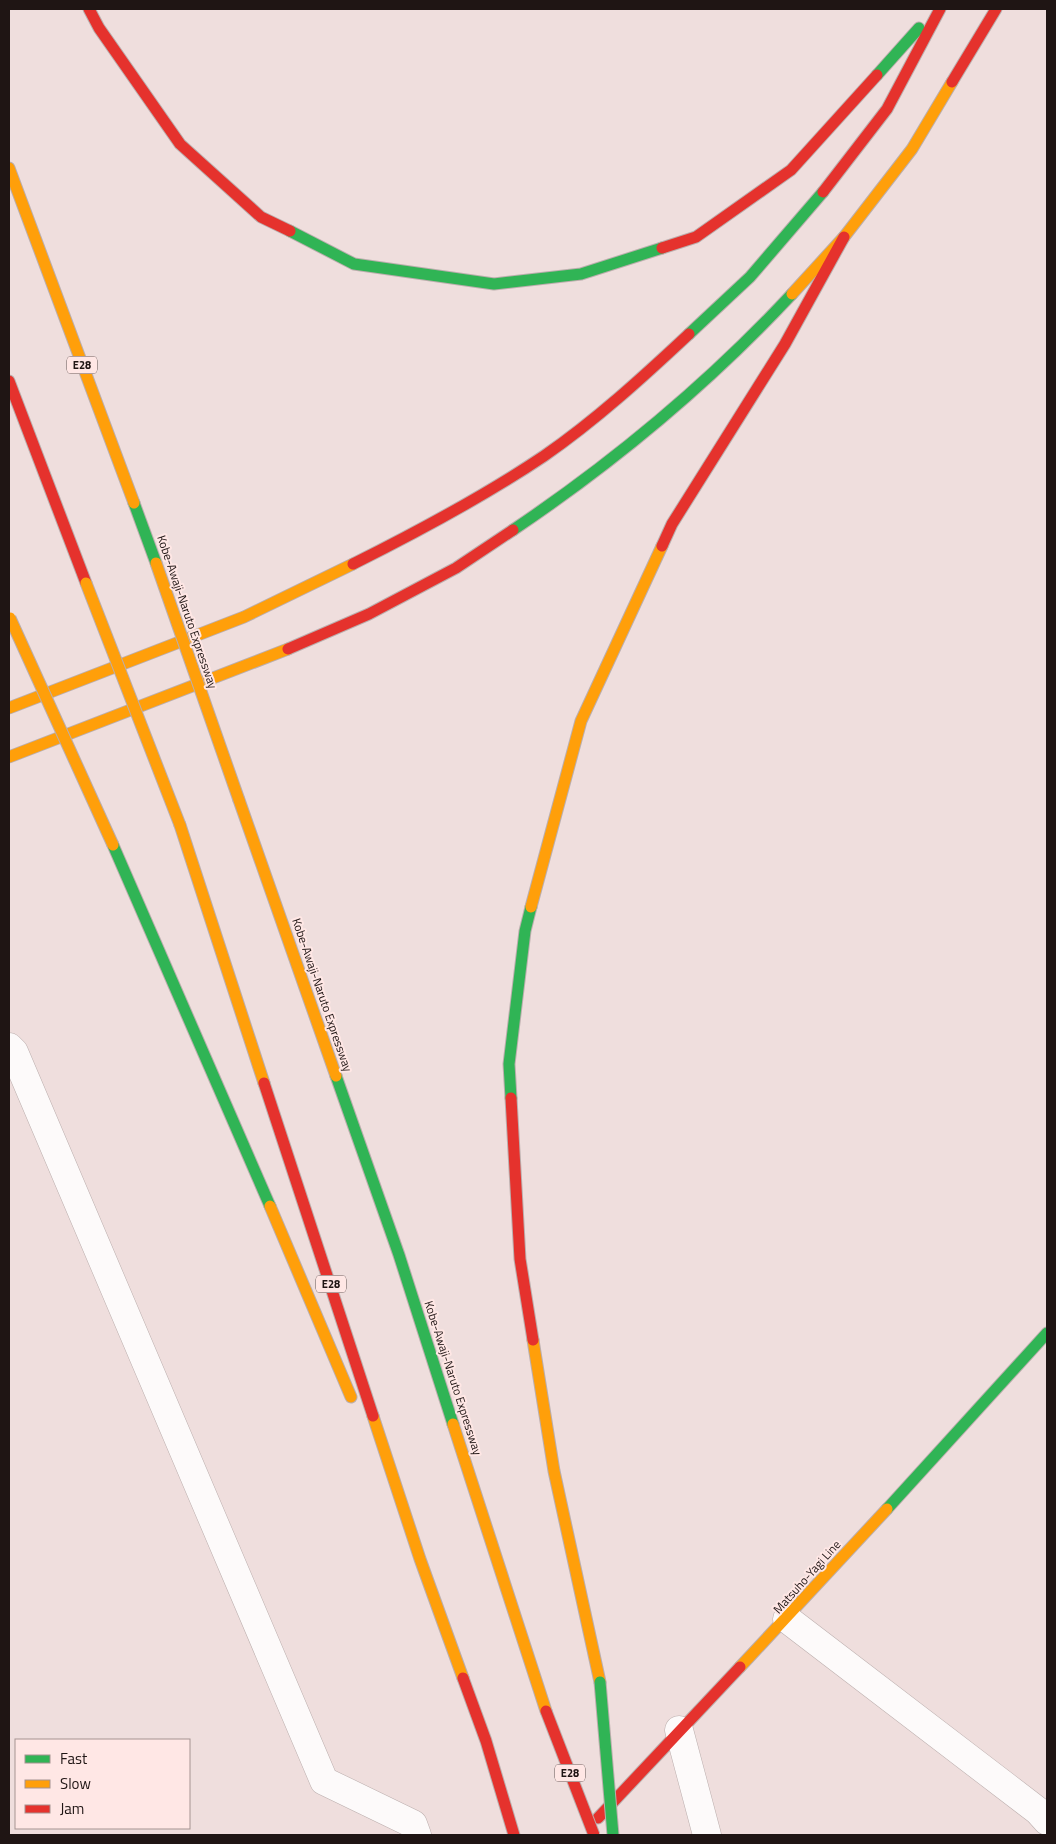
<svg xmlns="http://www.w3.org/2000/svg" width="1056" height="1844" font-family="'Titillium Web',sans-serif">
  <rect width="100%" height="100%" fill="#efdedd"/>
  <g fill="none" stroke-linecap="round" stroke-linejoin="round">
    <defs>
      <path id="street" d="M 9,1047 L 14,1052 L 324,1781 L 413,1824 L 417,1835
        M 787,1619 L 1038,1811 L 1047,1821
        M 679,1730 L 707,1835"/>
      <path id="fast" d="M 877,75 L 919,28
        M 290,231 L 354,264 L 494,284 L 581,274 L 662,248
        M 689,334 L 750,277 L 823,192
        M 134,503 L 156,563
        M 513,530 C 614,462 708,384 792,294
        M 113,845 L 270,1206
        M 336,1076 L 399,1255 L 453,1424
        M 511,1098 L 509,1064 L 525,931 L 531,907
        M 887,1509 L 1047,1333"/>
      <path id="slow" d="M 9,168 L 134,503
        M 792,294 L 844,237 L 912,149 L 952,82
        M 9,708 L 244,617 L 353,564
        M 9,757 L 288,649
        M 239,800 L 336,1076
        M 180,825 L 264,1083
        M 531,907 L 581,721 L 662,546
        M 270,1206 L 351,1397
        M 533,1340 L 554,1471 L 600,1682
        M 373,1416 L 420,1559 L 463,1678
        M 453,1424 L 546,1711
        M 740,1667 L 887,1509"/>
      <path id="jam" d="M 89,9 L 99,28 L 180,144 L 261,217 L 290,231
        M 952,82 L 996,9
        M 823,192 L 887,109 L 940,9
        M 662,248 L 696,237 L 791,170 L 877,75
        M 9,381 L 86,583
        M 662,546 L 672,524 L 785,344 L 844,237
        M 353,564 C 419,531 483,497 544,456 C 596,420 643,377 689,334
        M 288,649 L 369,614 L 456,568 L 513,530
        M 264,1083 L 373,1416
        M 511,1098 L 520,1259 L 533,1340
        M 463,1678 L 486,1741 L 514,1835
        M 598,1818 L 740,1667"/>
    </defs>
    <!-- street casing -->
    <use href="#street" stroke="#bbaead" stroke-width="29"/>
    <!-- fast casing -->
    <use href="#fast" stroke="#bbaead" stroke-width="13"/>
    <!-- slow casing -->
    <use href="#slow" stroke="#bbaead" stroke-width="13"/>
    <!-- jam casing -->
    <use href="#jam" stroke="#bbaead" stroke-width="13"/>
    <!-- street -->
    <use href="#street" stroke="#fdfafa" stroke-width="28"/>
    <!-- fast -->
    <use href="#fast" stroke="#30b455" stroke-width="11"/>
    <!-- slow -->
    <use href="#slow" stroke="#ff9f0a" stroke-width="11"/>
    <!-- jam -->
    <use href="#jam" stroke="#e5322d" stroke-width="11"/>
    <defs>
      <path id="fast-bridge" d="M 600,1682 L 613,1835"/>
      <path id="slow-bridge" d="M 156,563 L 239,800
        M 86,583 L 180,825
        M 10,618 L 113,845"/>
      <path id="jam-bridge" d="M 546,1711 L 594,1835"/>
    </defs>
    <!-- fast-bridge casing -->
    <use href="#fast-bridge" stroke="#bbaead" stroke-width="13" stroke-linecap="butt"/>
    <!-- slow-bridge casing -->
    <use href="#slow-bridge" stroke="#bbaead" stroke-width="13" stroke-linecap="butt"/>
    <!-- jam-bridge casing -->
    <use href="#jam-bridge" stroke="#bbaead" stroke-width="13" stroke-linecap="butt"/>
    <!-- fast-bridge -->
    <use href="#fast-bridge" stroke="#30b455" stroke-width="11"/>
    <!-- slow-bridge -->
    <use href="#slow-bridge" stroke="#ff9f0a" stroke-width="11"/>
    <!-- jam-bridge -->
    <use href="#jam-bridge" stroke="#e5322d" stroke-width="11"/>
  </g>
  <g text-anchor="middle" stroke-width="4" stroke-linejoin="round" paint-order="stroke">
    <!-- shield labels -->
    <g fill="#ffe7e5" stroke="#625453" stroke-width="1">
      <rect x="67" y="356.5" width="30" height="17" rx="4"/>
      <rect x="316" y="1275.5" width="30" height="17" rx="4"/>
      <rect x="555" y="1764.5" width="30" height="17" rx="4"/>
    </g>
    <g font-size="11" font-weight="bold" fill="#1f1514">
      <text x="82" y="369">E28</text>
      <text x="331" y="1288">E28</text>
      <text x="570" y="1777">E28</text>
    </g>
    <!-- street labels -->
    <g font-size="12" fill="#1f1514" stroke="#ffe7e5">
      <text transform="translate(187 612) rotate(71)" y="4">Kobe-Awaji-Naruto Expressway</text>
      <text transform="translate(322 995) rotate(71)" y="4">Kobe-Awaji-Naruto Expressway</text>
      <text transform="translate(453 1378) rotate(72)" y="4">Kobe-Awaji-Naruto Expressway</text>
      <text transform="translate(807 1577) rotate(-48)" y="4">Matsuho-Yagi Line</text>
    </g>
  </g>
  <!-- border -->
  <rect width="1056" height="1844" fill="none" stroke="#1f1514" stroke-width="20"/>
  <!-- legend -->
  <rect x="15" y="1739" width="175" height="90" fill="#ffe7e5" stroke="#a59391"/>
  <rect x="25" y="1755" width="25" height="8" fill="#30b455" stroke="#a59391"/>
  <text x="60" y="1764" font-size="15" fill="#1f1514">Fast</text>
  <rect x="25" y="1780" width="25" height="8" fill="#ff9f0a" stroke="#a59391"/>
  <text x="60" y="1789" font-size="15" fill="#1f1514">Slow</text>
  <rect x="25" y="1805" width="25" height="8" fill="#e5322d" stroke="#a59391"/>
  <text x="60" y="1814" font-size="15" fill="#1f1514">Jam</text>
</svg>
